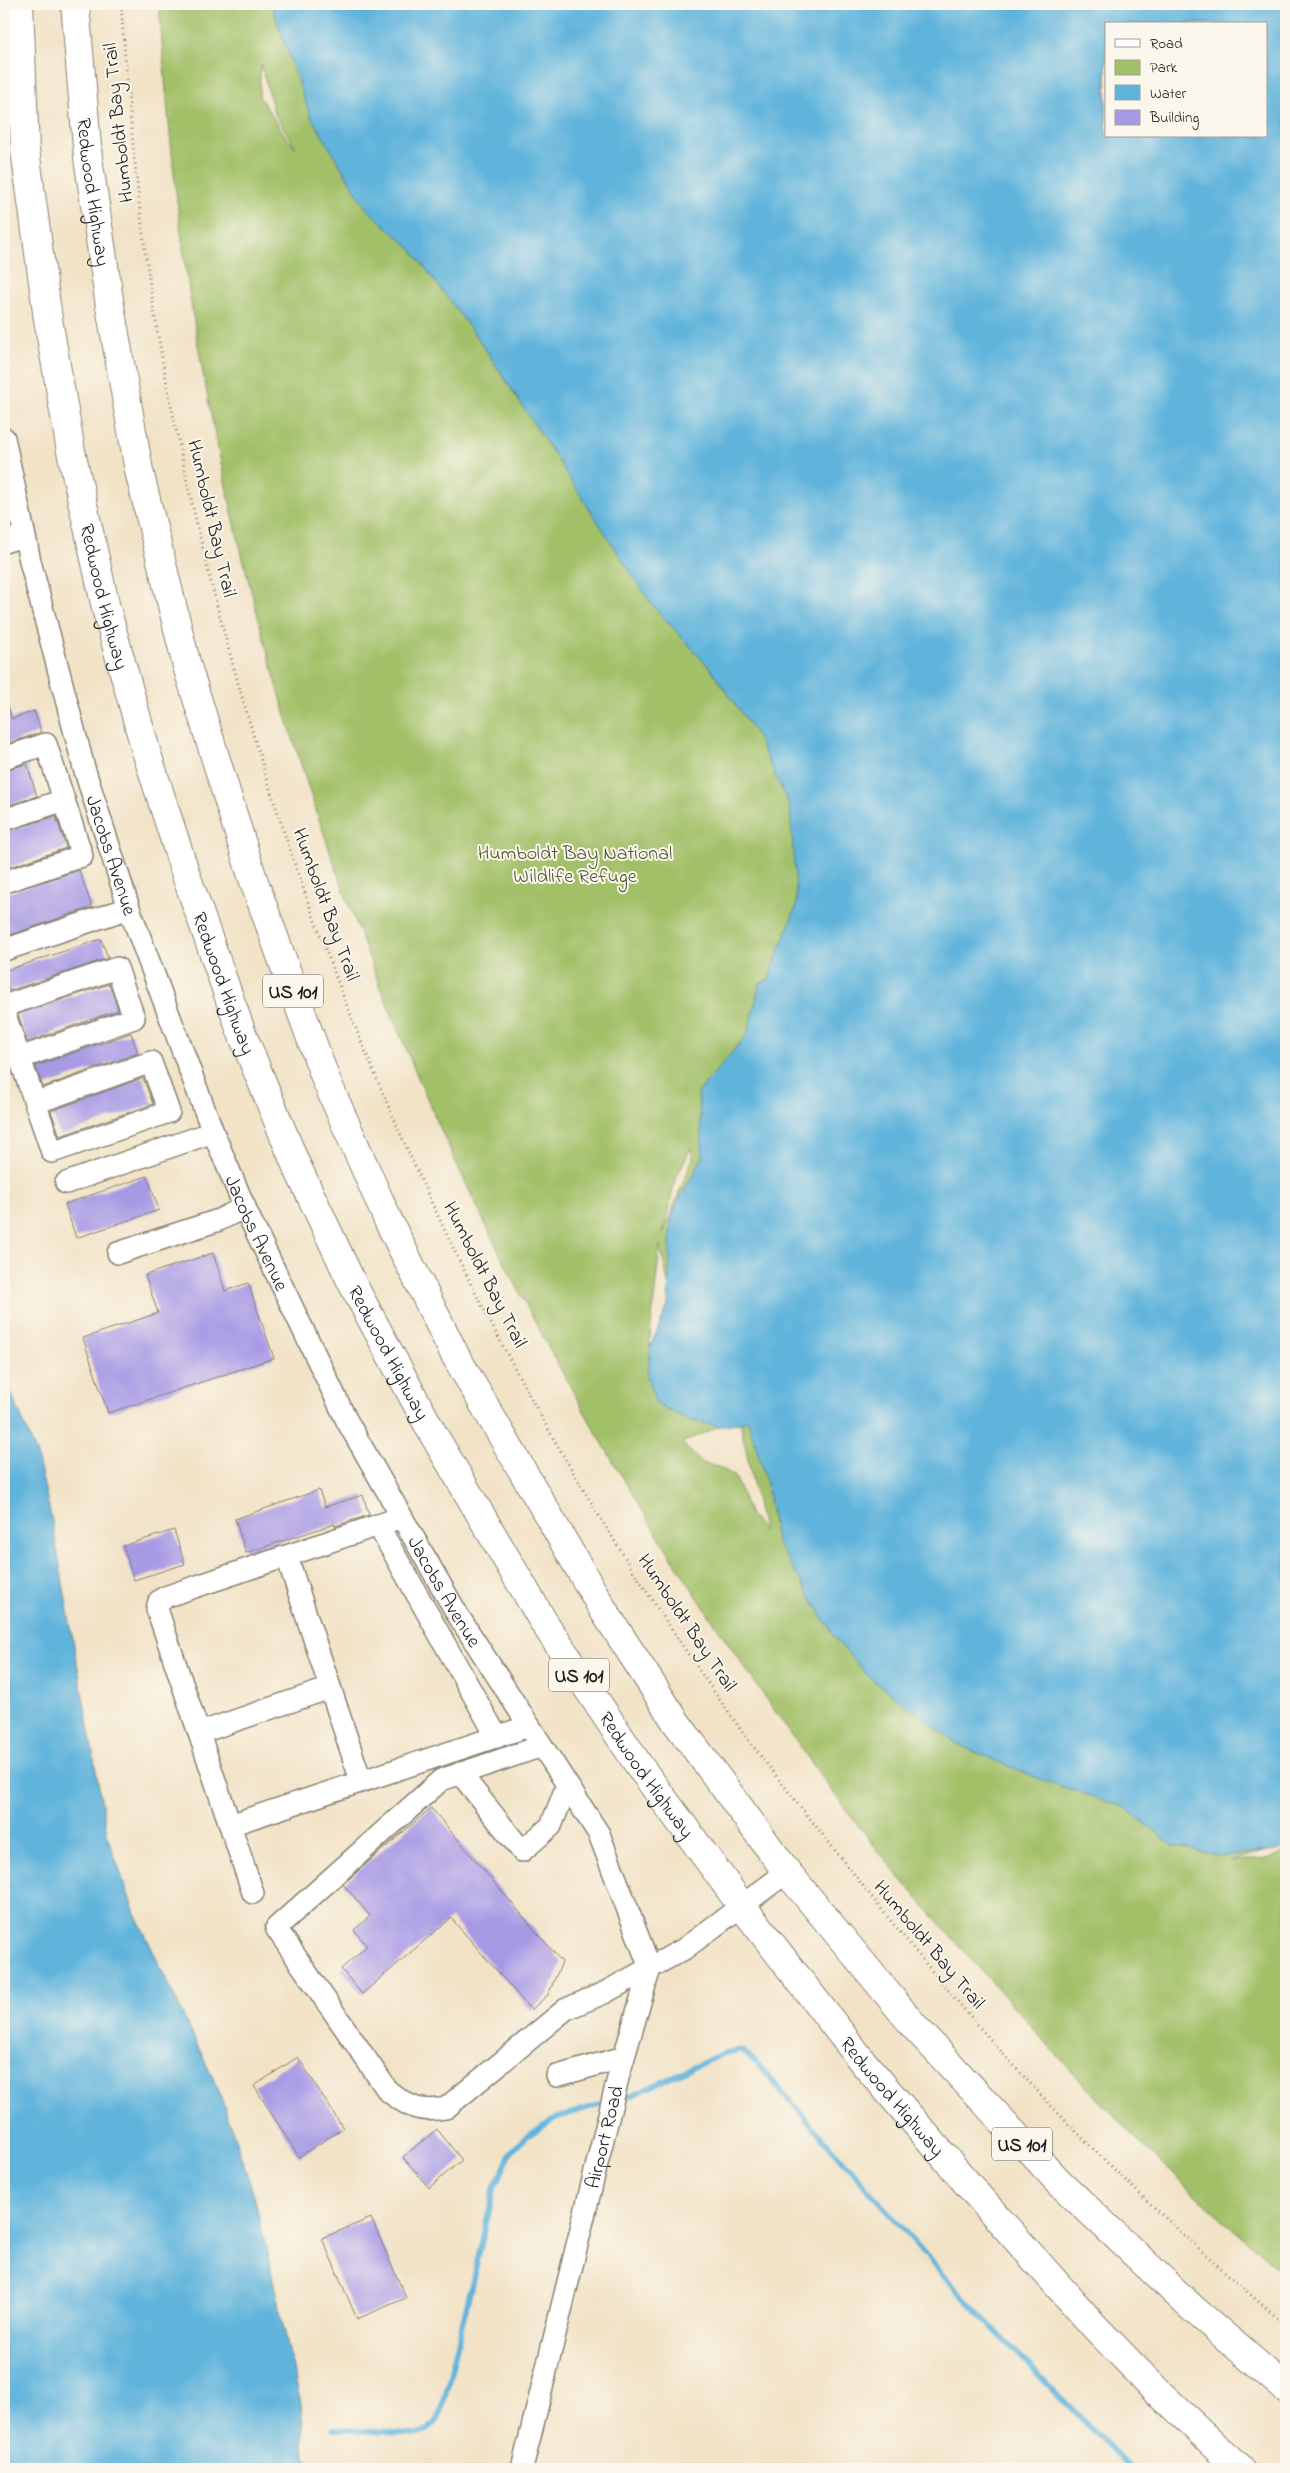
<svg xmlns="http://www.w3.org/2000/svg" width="1290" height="2473" font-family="'Indie Flower',sans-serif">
  <rect width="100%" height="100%" fill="#fbf7ec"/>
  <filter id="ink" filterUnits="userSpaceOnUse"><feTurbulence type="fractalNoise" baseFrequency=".02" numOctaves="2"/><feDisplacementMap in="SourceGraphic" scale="10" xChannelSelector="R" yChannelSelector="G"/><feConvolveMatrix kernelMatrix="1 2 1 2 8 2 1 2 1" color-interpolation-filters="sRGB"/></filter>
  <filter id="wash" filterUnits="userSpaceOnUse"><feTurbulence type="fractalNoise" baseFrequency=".0096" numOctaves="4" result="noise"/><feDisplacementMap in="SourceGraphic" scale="20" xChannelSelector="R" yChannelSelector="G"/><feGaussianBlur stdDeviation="1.12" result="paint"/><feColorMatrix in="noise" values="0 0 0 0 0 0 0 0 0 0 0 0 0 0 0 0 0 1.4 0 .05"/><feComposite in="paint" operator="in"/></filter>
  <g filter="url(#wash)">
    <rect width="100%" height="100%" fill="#f2e3c7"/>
    <!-- green -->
    <path fill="#a2c068" stroke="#5f6e42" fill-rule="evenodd" d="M 159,4 L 1286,4 L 1286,1849 L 1270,1850 L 1230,1861 L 1266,1859 L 1286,1852 L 1286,2276 C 1244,2238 1201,2201 1160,2162 C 1106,2111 1057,2055 1008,2000 C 961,1948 914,1896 871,1842 C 833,1794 798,1744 763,1694 C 475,1284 275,811 193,316 C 176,212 167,108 159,4 ZM 1106,24 L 1266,24 L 1266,136 L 1106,136 ZM 261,64 L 274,113 L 296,148 L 288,140 L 259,96 ZM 691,1148 L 693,1158 L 663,1233 L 675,1180 ZM 660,1245 L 669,1288 L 668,1317 L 649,1347 ZM 739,1417 L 763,1531 L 750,1515 L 735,1476 L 718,1467 L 702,1463 L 682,1443 Z"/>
    <!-- water -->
    <path fill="#60b4dc" stroke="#3e687c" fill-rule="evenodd" d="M 271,4 L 1286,4 L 1286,1849 L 1221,1856 L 1174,1846 L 1124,1807 L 1042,1780 L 959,1745 L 869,1677 L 838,1642 L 776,1541 L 766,1480 L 748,1420 L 721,1426 L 691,1421 L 656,1404 L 647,1376 L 651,1345 L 668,1306 L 671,1215 L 703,1156 L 698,1093 L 748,1033 L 760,983 L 768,980 L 797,904 L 790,807 L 754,731 L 710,668 L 652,605 L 484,347 L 411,249 L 366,208 L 310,115 ZM 1106,24 L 1266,24 L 1266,136 L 1106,136 Z
      M 4,1375 L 37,1455 L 52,1521 L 108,1838 L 135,1913 L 219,2091 L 254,2195 L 301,2404 L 305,2457 L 318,2469 L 4,2469 Z"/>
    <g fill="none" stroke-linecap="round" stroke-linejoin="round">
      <!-- stream -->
      <path stroke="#60b4dc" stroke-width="5.5" d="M 619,2099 L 631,2096 L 724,2053 L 741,2050 L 755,2061 L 969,2304 L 1131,2469
        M 333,2429 L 416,2434 L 428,2430 L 436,2421 L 442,2409 L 495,2186 L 512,2151 L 526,2137 L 556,2118 L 607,2102"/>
    </g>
    <g id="blocks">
      <!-- building -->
      <path fill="#a79ae5" d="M 4,703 L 7,703 L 12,719 L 34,711 L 41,732 L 4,745 Z
        M 27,764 L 37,796 L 4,807 L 4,770 Z
        M 56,816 L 66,848 L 4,869 L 4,832 Z
        M 79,870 L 92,907 L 4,937 L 4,894 Z
        M 101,939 L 108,958 L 9,991 L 4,971 Z
        M 109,984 L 118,1010 L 27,1042 L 18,1014 Z
        M 131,1033 L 138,1053 L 43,1087 L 36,1066 Z
        M 143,1078 L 153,1104 L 60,1136 L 51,1111 Z
        M 147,1176 L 159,1210 L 76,1238 L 65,1204 Z
        M 213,1253 L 225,1291 L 248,1283 L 274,1358 L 108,1413 L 83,1338 L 158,1313 L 145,1275 Z
        M 319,1490 L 325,1507 L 363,1495 L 369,1515 L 335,1526 L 334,1524 L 246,1553 L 235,1519 Z
        M 174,1530 L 185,1564 L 134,1580 L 123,1546 Z
        M 431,1808 L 562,1962 L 548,1995 L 531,2010 L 451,1918 L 362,1994 L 341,1969 L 367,1946 L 354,1930 L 370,1916 L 343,1884 Z
        M 298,2057 L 343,2128 L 299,2157 L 254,2086 Z
        M 437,2129 L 462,2160 L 429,2188 L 403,2157 Z
        M 371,2218 L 406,2298 L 357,2319 L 322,2238 Z"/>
    </g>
  </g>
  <g filter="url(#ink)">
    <use href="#blocks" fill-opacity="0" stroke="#878072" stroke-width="1"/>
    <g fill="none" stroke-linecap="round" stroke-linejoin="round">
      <defs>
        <g id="minor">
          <path id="s1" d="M 4,438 L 30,561 L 84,768 L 129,908 L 213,1132 L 248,1215 L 347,1421 L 459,1617 L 599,1834 L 650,1968"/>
          <path d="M 4,542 L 24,536"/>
          <path d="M 4,758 L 46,744 L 64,800 L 4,820"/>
          <path d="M 4,882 L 82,856 L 64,800"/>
          <path d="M 4,950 L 129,908"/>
          <path d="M 4,1006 L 117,968 L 134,1018 L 20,1058"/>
          <path d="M 4,1012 C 20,1059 36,1106 52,1152 L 169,1112 L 151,1062 L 35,1103"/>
          <path d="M 66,1183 L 213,1132"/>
          <path d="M 118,1253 L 219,1220 L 245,1207"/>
          <path d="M 378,1525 L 497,1737"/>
          <path d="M 287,1557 L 361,1781"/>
          <path d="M 199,1733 L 330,1688"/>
          <path d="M 542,1746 L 441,1780 L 276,1928 L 388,2091 C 409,2107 419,2113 446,2108 L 566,2009 L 604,1993 L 684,1949 L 787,1872"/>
          <path d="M 460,1773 L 522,1851 L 551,1826 L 567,1785"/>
          <path d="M 230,1825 L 529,1726"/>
          <path d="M 253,1893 L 157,1609 L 159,1601 L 165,1597 L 402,1517"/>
          <path d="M 557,2076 L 624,2057"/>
          <path id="s2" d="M 522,2469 L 619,2074 L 650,1968"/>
        </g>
        <g id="highway">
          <path id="s3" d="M 19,4 L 25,150 L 48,319 L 71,451 L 106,608 L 146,751 L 187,878 L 241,1031 L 294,1160 L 352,1283 L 432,1432 L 543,1621 L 640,1767 L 742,1906 L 863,2062 L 978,2196 L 1095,2327 L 1156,2390 L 1240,2469"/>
          <path id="s4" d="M 75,4 L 88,158 L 110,306 L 139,471 L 187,666 L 252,876 L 326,1080 L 388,1220 L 455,1355 L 604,1611 L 676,1722 L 787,1872 L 915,2027 L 1059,2182 L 1191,2307 L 1286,2389"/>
        </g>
      </defs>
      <!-- minor casing -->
      <use href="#minor" stroke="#878072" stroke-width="24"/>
      <!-- highway casing -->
      <use href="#highway" stroke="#878072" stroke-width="30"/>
      <!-- path -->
      <path stroke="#878072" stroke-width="3" stroke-dasharray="1 4" stroke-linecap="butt" d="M 121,4 C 130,124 141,244 163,363 C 237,761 381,1152 589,1499 C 637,1579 690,1659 744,1734 C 771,1770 799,1805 827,1840 C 901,1935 977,2029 1061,2116 C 1132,2190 1209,2258 1286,2326"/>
      <!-- minor -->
      <use href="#minor" stroke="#fff" stroke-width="21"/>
      <!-- highway -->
      <use href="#highway" stroke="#fff" stroke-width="28"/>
    </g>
  </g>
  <g text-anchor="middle" stroke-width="4" stroke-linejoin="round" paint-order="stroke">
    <!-- shield labels -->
    <g fill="#fbf7ec" stroke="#5f5e5a" stroke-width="1">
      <rect x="263" y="974.5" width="60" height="33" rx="4"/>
      <rect x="549" y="1658.5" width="60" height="33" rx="4"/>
      <rect x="992" y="2127.5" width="60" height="33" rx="4"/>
    </g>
    <g font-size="19" font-weight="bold" fill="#1c1c1c">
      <text x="293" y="998">US 101</text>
      <text x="579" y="1682">US 101</text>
      <text x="1022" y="2151">US 101</text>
    </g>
    <!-- street labels -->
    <g font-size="20" fill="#1c1c1c" stroke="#fbf7ec">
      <text transform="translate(117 123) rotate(-96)" y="7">Humboldt Bay Trail</text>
      <text dy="7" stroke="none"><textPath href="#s4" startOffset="189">Redwood Highway</textPath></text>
      <text transform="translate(213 518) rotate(77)" y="7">Humboldt Bay Trail</text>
      <text dy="7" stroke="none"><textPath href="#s3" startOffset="600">Redwood Highway</textPath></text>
      <text dy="7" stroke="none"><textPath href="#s1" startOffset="431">Jacobs Avenue</textPath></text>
      <text transform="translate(327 904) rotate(70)" y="7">Humboldt Bay Trail</text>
      <text dy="7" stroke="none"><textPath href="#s3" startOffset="1005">Redwood Highway</textPath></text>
      <text dy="7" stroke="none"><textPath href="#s1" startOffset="836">Jacobs Avenue</textPath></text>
      <text transform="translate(486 1274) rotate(63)" y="7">Humboldt Bay Trail</text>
      <text dy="7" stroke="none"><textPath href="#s3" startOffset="1410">Redwood Highway</textPath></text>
      <text dy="7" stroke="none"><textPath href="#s1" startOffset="1241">Jacobs Avenue</textPath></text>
      <text transform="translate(688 1622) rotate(56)" y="7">Humboldt Bay Trail</text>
      <text dy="7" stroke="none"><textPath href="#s3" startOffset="1905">Redwood Highway</textPath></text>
      <text transform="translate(930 1944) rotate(50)" y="7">Humboldt Bay Trail</text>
      <text dy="7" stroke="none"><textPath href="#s3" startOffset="2310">Redwood Highway</textPath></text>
      <text dy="7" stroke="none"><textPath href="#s2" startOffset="342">Airport Road</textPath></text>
    </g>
    <!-- park labels -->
    <g font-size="20" fill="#4b5537" stroke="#fbf7ec">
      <text x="575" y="859">Humboldt Bay National<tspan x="575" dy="23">Wildlife Refuge</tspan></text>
    </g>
  </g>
  <!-- margin -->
  <rect width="1290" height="2473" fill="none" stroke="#fbf7ec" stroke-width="20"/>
  <!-- legend -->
  <rect x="1105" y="22" width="162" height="115" fill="#fbf7ec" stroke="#a29f99"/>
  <rect x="1115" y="39" width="25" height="8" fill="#ffffff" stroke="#a29f99"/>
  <text x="1150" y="48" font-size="15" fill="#1c1c1c">Road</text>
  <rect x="1115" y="60" width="25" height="15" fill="#a2c068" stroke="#a29f99"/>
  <text x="1150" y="72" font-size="15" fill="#1c1c1c">Park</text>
  <rect x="1115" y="85" width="25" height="15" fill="#60b4dc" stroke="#a29f99"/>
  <text x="1150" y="98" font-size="15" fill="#1c1c1c">Water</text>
  <rect x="1115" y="110" width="25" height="15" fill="#a79ae5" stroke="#a29f99"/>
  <text x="1150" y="122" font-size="15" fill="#1c1c1c">Building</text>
</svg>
